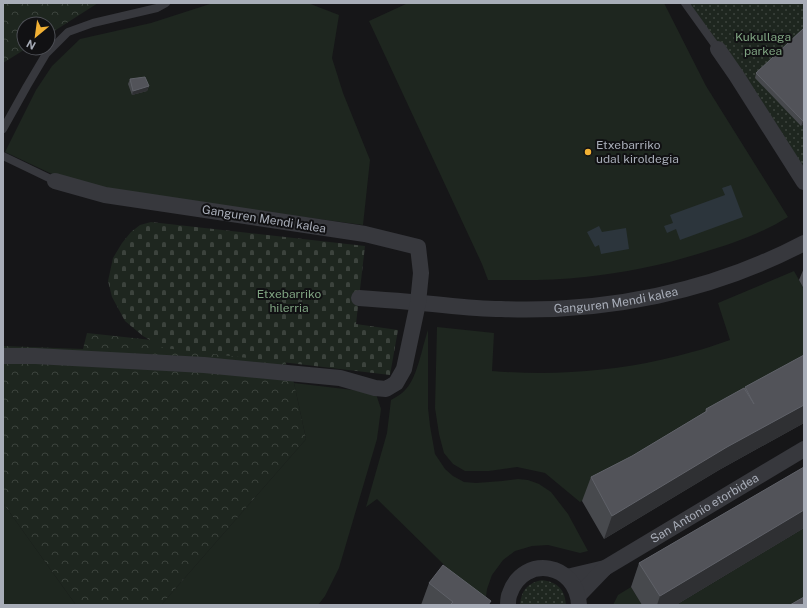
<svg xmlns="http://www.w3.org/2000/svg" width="807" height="608" font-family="'Public Sans',sans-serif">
  <defs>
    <pattern id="forest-crowns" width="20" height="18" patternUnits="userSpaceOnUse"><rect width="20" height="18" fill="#1e261f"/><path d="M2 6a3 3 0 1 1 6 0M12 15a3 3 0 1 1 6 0" fill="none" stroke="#3c433d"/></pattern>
    <pattern id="cemetery-stones" width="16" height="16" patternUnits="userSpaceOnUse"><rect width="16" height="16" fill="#1e261f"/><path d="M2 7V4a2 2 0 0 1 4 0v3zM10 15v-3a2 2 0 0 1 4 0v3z" fill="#3c433d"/></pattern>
    <pattern id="park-dots" width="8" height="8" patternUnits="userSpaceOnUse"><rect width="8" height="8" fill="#1e261f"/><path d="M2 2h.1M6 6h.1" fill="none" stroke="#3c433d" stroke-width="1.8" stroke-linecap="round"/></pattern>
  </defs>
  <rect width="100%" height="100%" fill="#161618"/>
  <!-- grass -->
  <path fill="#1e261f" d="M 213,3 L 308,3 L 339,15 L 332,58 L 343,93 L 370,160 L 363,225 L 187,201 L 90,185 L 54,175 L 5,152 L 36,90 L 52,66 L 80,39 L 151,23 Z
    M 408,3 L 664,3 L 706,86 L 788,217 C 761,234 731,244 701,253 C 663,265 624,273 585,277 C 553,281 520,280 488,280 L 482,264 L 369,21 Z
    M 794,271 L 804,289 L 804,373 L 580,502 L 545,473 L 517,467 L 489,471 L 465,471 L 453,464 L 444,453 L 439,434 L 435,408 L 437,327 L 494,333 L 492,371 C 519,373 545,374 571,372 C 612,370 653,363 692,352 C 705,349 717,344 730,340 L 718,303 Z
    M 428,330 L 428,408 L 430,426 L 435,454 L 445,469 L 453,476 L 464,482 L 476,483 L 502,481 L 518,479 L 528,480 L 539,484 L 551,492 L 568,514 L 588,551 L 580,553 L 548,545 L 532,546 L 515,551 L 503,560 L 492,575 L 487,589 L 485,605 L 377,499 L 366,507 L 387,433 L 391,400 C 396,397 402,394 406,389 C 418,376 422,347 428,330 Z
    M 294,383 L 353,390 L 376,394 L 381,409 L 377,439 L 339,568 L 325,596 L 318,605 L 161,605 L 306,439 Z
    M 3,503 L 76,605 L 3,605 Z
    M 804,528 L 804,605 L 676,605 Z
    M 631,587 L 642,605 L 613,605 L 618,595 Z"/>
  <!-- forest -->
  <path fill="url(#forest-crowns)" d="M 3,3 L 98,3 L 48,35 L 48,24 L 24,24 L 24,48 L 27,48 L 3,63 Z
    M 87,333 L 282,354 L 294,383 L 306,439 L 161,605 L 76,605 L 3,503 L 3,346 L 83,349 Z"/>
  <!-- cemetery -->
  <path fill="url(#cemetery-stones)" d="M 151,222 L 365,246 L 356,324 L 398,330 L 390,375 L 164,348 L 143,336 L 125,321 L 112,297 L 108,281 L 113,258 L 122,243 L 131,232 L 140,225 Z"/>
  <!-- park -->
  <path fill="url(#park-dots)" d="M 685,3 L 804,3 L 804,182 Z
    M 542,580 C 558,582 565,590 566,605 L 520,605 C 521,590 528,583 542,580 Z"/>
  <!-- water -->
  <path fill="#2c353c" d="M 731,185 L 743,217 L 680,240 L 676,229 L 667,233 L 664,226 L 673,223 L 670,215 L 725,195 L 722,188 Z
    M 599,226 L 602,232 L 626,228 L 629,249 L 601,254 L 599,245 L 595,247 L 587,232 Z"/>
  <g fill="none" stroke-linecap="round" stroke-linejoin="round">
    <!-- service -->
    <path stroke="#37383d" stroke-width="8" d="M 685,3 L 718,49
      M 3,129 L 27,86 L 46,54 L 68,32 L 93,23 L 157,8 L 166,3
      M 3,156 L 55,181"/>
    <!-- minor -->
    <g stroke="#37383d" stroke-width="16">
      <path d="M 718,49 L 736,75 L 804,182"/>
      <path id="s1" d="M 359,298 C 387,300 415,302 443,305 C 462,307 481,309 501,309 C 605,313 711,292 804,243"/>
      <path d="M 3,356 L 35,356 L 204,365 L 340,378 L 375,388 L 386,389 L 396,383 L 404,369 L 418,303 L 421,273 L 418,247 L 365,234 L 105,195 L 55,181"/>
      <path d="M 567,577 L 605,568"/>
      <path id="s2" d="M 578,596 L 605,568 L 804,449"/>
      <path d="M 508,605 C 508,601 508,597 510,593 C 524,554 577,563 579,605"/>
    </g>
  </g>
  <!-- wall -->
  <path fill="#47494d" d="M 804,28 L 804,123 L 801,126 L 755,78 L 756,73 Z
    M 130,79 L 149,86 L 147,91 L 132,95 L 128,84 Z
    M 804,268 L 804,289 L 799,280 Z
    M 804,355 L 804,423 L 719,470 L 604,539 L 582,501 L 591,477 L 632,456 L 705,412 L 706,409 L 745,388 L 745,387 Z
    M 804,467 L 804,528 L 676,605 L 642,605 L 631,587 L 639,563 Z
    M 429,583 L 489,605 L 421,605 Z"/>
  <!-- shaded-wall -->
  <path fill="#2f3033" d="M 149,86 L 147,91 L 132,95 L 133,91 Z
    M 804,120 L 804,123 L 801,126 L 803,121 Z
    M 804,405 L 804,423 L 719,470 L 604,539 L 612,516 L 727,447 Z
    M 804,510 L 804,528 L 676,605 L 657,605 L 660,596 Z"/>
  <!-- building -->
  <path fill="#525359" stroke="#5f6168" d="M 804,28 L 804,120 L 803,121 L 756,73 Z
    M 145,77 L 149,86 L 133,91 L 130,79 Z
    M 804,355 L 804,405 L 727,447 L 612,516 L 591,477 L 632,456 L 707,411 L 706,409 L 744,388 L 754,404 L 745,387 Z
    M 804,467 L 804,510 L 660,596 L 639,563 Z
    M 443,565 L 491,601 L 488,605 L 450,605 L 453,602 L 429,583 Z
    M 804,597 L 804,605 L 790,605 Z"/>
  <!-- markers -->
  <circle fill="#f2b134" stroke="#111113" stroke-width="1.5" cx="588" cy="152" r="4"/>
  <g text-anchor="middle" stroke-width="4" stroke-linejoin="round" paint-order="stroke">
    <!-- park labels -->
    <g font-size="12" fill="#7fa381" stroke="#111113">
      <text x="763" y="41">Kukullaga<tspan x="763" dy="14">parkea</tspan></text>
      <text x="289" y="298">Etxebarriko<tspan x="289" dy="14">hilerria</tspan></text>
    </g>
    <!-- poi labels -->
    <g font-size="12" fill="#a8adb8" stroke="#111113" text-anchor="start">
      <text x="596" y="149">Etxebarriko<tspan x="596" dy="14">udal kiroldegia</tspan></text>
    </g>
    <!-- street labels -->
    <g font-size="12" fill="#a8adb8" stroke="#111113">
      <text transform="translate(264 219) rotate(9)" y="4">Ganguren Mendi kalea</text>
      <text dy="4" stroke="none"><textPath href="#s1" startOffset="258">Ganguren Mendi kalea</textPath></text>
      <text dy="4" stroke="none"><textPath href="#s2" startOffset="155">San Antonio etorbidea</textPath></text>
    </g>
  </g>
  <!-- border -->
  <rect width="807" height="608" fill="none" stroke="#a8adb8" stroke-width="8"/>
  <!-- north arrow -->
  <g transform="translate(36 36) rotate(209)"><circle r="19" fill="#111113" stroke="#4d4f55"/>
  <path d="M0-3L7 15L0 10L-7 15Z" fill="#f2b134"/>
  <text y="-6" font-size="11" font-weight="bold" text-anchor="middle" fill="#a8adb8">N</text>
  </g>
</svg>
